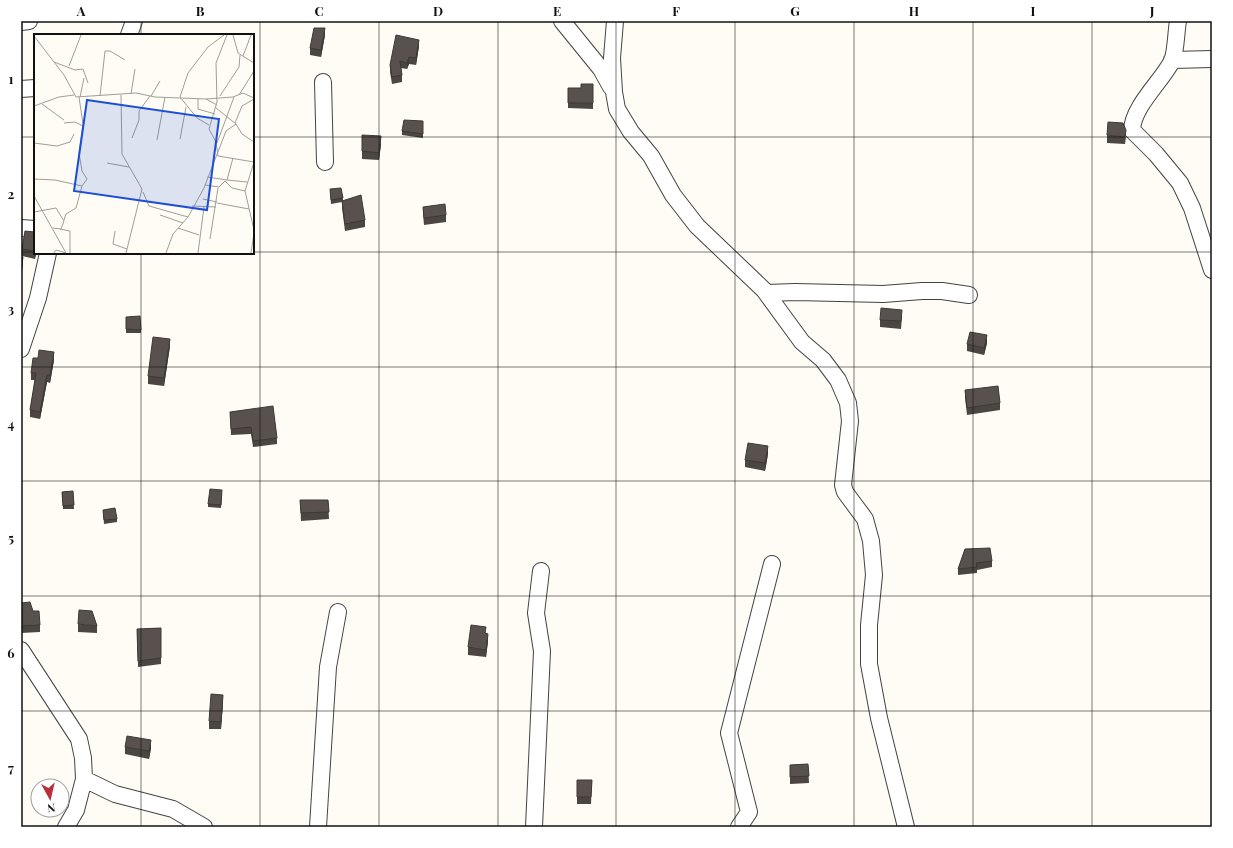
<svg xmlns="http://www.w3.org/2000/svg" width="1233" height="848" font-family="'Playfair Display',serif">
  <rect width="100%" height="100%" fill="#fefcf4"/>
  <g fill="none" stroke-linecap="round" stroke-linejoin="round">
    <defs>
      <path id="minor" d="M 562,21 L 601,69 L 611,87
        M 615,21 L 612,58 L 614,92 L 617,109 L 631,132 L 651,156 L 673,195 L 697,226 L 764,290 L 802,342 L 823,360 L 838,380 L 848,403 L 850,421 L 843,485 L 845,492 L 865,519 L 871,541 L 874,575 L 869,625 L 869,664 L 879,718 L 906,827
        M 1178,21 C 1176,32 1176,52 1172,61 C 1162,81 1133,106 1132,130 L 1156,154 L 1180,183 L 1192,208 L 1212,270
        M 21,22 L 29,21
        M 129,35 L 134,21
        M 1172,60 L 1212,59
        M 323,82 L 325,162
        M 21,89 L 35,88
        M 21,228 L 35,229
        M 767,293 L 795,292 L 883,294 L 922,291 L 942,291 L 969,295
        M 21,349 L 38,298 L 48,253
        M 21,650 L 79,739 L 83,758 L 84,779 L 76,810 L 66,827
        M 84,779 L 115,794 L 173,809 L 204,827
        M 318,827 L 328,667 L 338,612
        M 534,827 L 542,651 L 536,613 L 541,571
        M 739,827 L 749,812 L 729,733 L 772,564"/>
    </defs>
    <!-- minor casing -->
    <use href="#minor" stroke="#434343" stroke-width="18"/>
    <!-- minor -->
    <use href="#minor" stroke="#fff" stroke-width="16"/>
  </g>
  <!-- wall -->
  <path fill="#4c4642" d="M 325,35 L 321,57 L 310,55 L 310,48 Z
    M 419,46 L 416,65 L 409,64 L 407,69 L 401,68 L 402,75 L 402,82 L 392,84 L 390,72 L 390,65 Z
    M 593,84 L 593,109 L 568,108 L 568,88 L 581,88 Z
    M 423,121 L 423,138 L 402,135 L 402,131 Z
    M 362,135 L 381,144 L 379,160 L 362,159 Z
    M 1107,135 L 1126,137 L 1125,144 L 1107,143 Z
    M 330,189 L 343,198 L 343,201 L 365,220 L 365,227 L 345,231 L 342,208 L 342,202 L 331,204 Z
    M 423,207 L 446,215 L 446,222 L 424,225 L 423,214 Z
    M 35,232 L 35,253 L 37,253 L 35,259 L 22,256 L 22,249 Z
    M 126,317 L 141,330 L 141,333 L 126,333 Z
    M 902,317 L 901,329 L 880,327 L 880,320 Z
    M 987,343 L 984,355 L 967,351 L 967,344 Z
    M 170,346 L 164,386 L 148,384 L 148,376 Z
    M 54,360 L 50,383 L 47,382 L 40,419 L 30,417 L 30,410 L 35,380 L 31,380 L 31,373 Z
    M 965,390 L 1000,403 L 1000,410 L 967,415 L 965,398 Z
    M 230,412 L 277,438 L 277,444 L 253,447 L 251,434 L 231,435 Z
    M 768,454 L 765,471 L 745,467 L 745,460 Z
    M 73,491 L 74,509 L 63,509 L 62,492 Z
    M 222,494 L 221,508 L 208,507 L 208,504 Z
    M 300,500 L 328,500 L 329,519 L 301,521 Z
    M 103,510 L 117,519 L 117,522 L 104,524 Z
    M 965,549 L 992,561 L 992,567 L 977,570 L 977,573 L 958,575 L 958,569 Z
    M 21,603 L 33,611 L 40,625 L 40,632 L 21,633 Z
    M 78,624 L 97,626 L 97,633 L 78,632 Z
    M 161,628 L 161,664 L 138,667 L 137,629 Z
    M 486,633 L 488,641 L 486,657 L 468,655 L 468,647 Z
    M 223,702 L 221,729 L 209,729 L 209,721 Z
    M 125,747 L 151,748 L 149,759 L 125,754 Z
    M 808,764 L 809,783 L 790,784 L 790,765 Z
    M 577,780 L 592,780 L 591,804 L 577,804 Z"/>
  <!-- shaded-wall -->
  <path fill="#3e3936" d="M 325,28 L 325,35 L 321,57 L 321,50 Z
    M 419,40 L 419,46 L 416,65 L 416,58 Z
    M 409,57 L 409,64 L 407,69 L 407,63 Z
    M 381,136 L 381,144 L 379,160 L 379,153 Z
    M 23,257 L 23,264 L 21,279 L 21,272 Z
    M 987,335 L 987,343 L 984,355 L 984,348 Z
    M 170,339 L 170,346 L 164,386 L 164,378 Z
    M 54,352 L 54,360 L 50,383 L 50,375 Z
    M 47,375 L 47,382 L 40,419 L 40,412 Z
    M 768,446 L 768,454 L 765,471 L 765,463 Z
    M 488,634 L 488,641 L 486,657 L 486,650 Z
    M 223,695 L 223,702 L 221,729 L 221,722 Z
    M 151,740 L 151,748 L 149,759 L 149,751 Z"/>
  <!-- building -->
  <path fill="#58514d" stroke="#3e3936" d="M 314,28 L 325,28 L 321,50 L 310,48 Z
    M 396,35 L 419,40 L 416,58 L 409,57 L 407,63 L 400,61 L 402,75 L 392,77 L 390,65 Z
    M 581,84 L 593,84 L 593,103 L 568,103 L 568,88 L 581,88 Z
    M 404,120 L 423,121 L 423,134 L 402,131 Z
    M 1108,122 L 1123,123 L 1126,130 L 1125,137 L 1107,135 Z
    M 362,135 L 381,136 L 379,153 L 362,151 Z
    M 341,188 L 343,198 L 331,200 L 330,189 Z
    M 361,195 L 365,220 L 345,224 L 342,201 Z
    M 445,204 L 446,215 L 424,218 L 423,207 Z
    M 25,231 L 35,232 L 35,251 L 22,249 Z
    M 21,257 L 23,257 L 21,272 Z
    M 881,308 L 902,310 L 901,321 L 880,320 Z
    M 140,316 L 141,330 L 126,329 L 126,317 Z
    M 970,332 L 987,335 L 984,348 L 967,344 Z
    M 153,337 L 170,339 L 164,378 L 148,376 Z
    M 39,350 L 54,352 L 50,375 L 47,375 L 40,412 L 30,410 L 36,373 L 31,373 L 33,358 L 38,358 Z
    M 998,386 L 1000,403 L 967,408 L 965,390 Z
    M 273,406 L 277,438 L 253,441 L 251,427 L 231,429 L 230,412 Z
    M 748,443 L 768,446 L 765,463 L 745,460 Z
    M 210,489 L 222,490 L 221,505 L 208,504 Z
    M 73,491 L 74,505 L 63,506 L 62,492 Z
    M 300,500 L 328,500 L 329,512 L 301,513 Z
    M 115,508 L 117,519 L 104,520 L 103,510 Z
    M 990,548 L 992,561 L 976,563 L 977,567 L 958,569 L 965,549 Z
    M 30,602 L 33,611 L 39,611 L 40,625 L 21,626 L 21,603 Z
    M 79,610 L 92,611 L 97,626 L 78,624 Z
    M 471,625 L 486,627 L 485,633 L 488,634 L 486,650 L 468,647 Z
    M 161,628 L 161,658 L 138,661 L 137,629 Z
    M 211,694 L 223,695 L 221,722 L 209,721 Z
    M 127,736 L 151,740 L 149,751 L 125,747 Z
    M 808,764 L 809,776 L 790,777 L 790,765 Z
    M 577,780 L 592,780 L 591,797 L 577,797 Z"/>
  <!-- grid -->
  <path fill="none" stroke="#101010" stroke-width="1" stroke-opacity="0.55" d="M 141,21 L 141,35M 260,21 L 260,827M 379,21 L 379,827M 498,21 L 498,827M 616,21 L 616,827M 735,21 L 735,827M 854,21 L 854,827M 973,21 L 973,827M 1092,21 L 1092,827M 21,137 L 35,137M 253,137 L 1212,137M 21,252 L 35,252M 253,252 L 1212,252M 141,253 L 141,827M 21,367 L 1212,367M 21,481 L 1212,481M 21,596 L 1212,596M 21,711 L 1212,711"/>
  <!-- overview -->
  <g transform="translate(34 34)">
    <rect width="220" height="220" fill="#fefcf4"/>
    <path fill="none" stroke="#9f9e99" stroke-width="1" d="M 193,1 L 182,29 L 183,68 L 175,95 L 182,108 L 184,122 L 220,128M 199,1 L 204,19 L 220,29M 0,2 L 30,41 L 42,63 L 102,59 L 121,63 L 172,65 L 199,63 L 209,59 L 220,64M 209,22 L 217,1M 20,28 L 41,36 L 49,35 L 54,49M 35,32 L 47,1M 97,60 L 101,35M 87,61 L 88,120 L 108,155 L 92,219M 205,61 L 220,37M 66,62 L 71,17 L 76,17 L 91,26M 117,62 L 126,47M 186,62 L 205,33 L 206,21M 46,63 L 50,44M 146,63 L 154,39 L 174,13 L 190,1M 146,63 L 163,84 L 175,91M 164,65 L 164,75 L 181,80M 172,65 L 183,71M 8,70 L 30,86M 0,72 L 25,63 L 40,61M 182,74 L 202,90M 30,89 L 41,88 L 49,92M 201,89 L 208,72 L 220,65M 98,104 L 105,86 L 105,77 L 116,62M 146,105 L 152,73M 123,106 L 131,63M 0,109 L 23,112 L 36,108 L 40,100M 183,109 L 200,63M 73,129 L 95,133M 173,143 L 193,146 L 199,124M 0,145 L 21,146 L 48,152M 193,146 L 213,148M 171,151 L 185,153 L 191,147 L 198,154 L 211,157 L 220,128M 211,157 L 220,196M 109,158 L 115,172 L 154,183M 0,162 L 32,219M 169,165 L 183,168M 183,169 L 215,175M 158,172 L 182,173M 0,178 L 22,174 L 30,187 L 27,195 L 19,194M 126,181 L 149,189M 30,186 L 32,180 L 42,174 L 48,152 L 53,145 L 48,137 L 45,119 L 49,90 L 45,63M 144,194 L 165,201M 26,195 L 36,197 L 36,219M 81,197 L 79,210 L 93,215M 176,205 L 184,154M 20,219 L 22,216 L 32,219M 132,219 L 139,200 L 154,183 L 170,154 L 192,97 L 202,90 L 208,100 L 220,108M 164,219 L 170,173M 217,219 L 220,199"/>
    <path fill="#1d4ed8" fill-opacity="0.15" stroke="#1d4ed8" stroke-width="2" d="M 53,66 L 185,85 L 173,176 L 40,157 Z"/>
    <rect width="220" height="220" fill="none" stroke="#101010" stroke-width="2"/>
  </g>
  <!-- border -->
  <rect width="1233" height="848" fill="none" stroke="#ffffff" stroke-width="44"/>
  <!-- north arrow -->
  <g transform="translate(50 798) rotate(172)"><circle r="19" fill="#ffffff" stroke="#9f9f9f"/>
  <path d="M0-3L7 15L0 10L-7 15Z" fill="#b9303d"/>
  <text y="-6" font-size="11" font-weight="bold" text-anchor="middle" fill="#101010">N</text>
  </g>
  <rect x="22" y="22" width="1189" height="804" fill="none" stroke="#101010" stroke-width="1.5"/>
  <g font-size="13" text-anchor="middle" font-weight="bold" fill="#101010">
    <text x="81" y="16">A</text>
    <text x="200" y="16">B</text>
    <text x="319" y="16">C</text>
    <text x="438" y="16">D</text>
    <text x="557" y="16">E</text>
    <text x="676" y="16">F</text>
    <text x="795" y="16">G</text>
    <text x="914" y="16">H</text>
    <text x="1033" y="16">I</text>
    <text x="1152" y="16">J</text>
    <text x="11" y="84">1</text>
    <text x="11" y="199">2</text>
    <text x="11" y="314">3</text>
    <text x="11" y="429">4</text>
    <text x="11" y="543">5</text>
    <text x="11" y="658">6</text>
    <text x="11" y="773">7</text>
  </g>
</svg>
